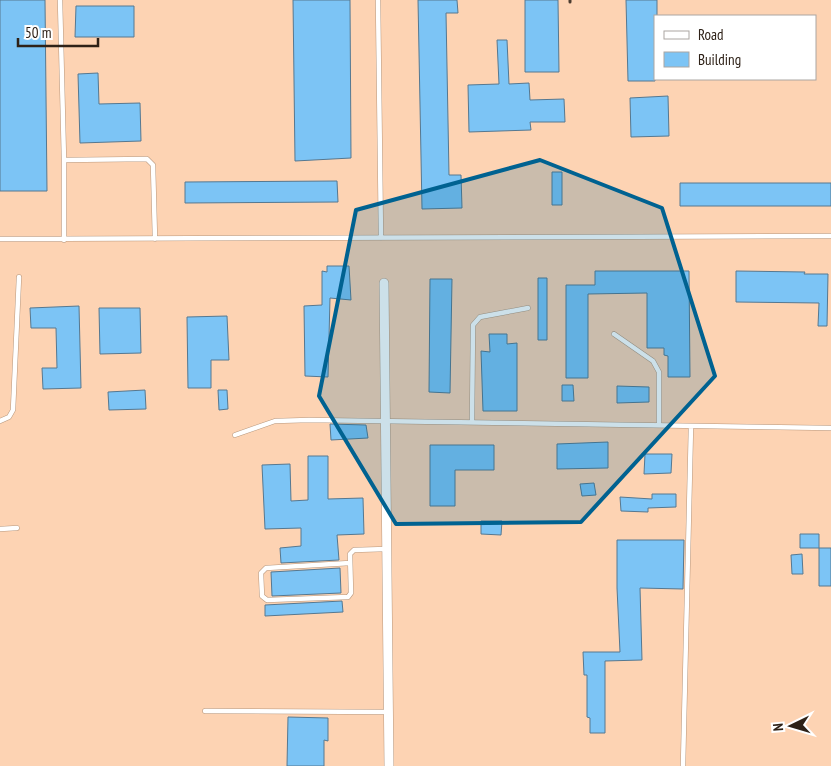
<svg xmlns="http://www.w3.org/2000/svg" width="831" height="766" font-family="'PT Sans Narrow',sans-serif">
  <rect width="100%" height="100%" fill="#ffe3cd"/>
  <!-- built -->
  <path fill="#fdd3b3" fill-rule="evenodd" d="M 0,0 L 831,0 L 831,766 L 0,766 ZM 655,16 L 815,16 L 815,79 L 655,79 Z"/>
  <!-- building -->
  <path fill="#7cc4f5" stroke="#567890" d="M 0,0 L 45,0 L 47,191 L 0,191 Z
    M 293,0 L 350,0 L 351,158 L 295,161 Z
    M 418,0 L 457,0 L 458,13 L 446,13 L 449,175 L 461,175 L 462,208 L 422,209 Z
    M 525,0 L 558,0 L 559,72 L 525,72 Z
    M 626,0 L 657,0 L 657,16 L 655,16 L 655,81 L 628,81 Z
    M 76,6 L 134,6 L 134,37 L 75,37 Z
    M 497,40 L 507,40 L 509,84 L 529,83 L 530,100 L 564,99 L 565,122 L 530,122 L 531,130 L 469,132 L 468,85 L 499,84 Z
    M 98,73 L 99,104 L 140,103 L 141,141 L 80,143 L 78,74 Z
    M 668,96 L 669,136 L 631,137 L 630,98 Z
    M 552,172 L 562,172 L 562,205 L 552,205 Z
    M 337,181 L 338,202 L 185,203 L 185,182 Z
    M 680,183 L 831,183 L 831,206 L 680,206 Z
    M 327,266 L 349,266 L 351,300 L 330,298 L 328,377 L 305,376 L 304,306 L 322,305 L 322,271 L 327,272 Z
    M 595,271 L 689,271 L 690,377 L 668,377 L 668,356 L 664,355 L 664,348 L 647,348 L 647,293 L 588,294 L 588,378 L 566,378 L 566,285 L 595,285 Z
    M 736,271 L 805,272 L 804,274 L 828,274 L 827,326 L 818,326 L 819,303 L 736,302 Z
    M 538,278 L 547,278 L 547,340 L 538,340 Z
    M 430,279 L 452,279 L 450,393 L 429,392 Z
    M 79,306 L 81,388 L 43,389 L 42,368 L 57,368 L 56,328 L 31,328 L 30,308 Z
    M 99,308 L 140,308 L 141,353 L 100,354 Z
    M 227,316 L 229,360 L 211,360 L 211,388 L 188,388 L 187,317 Z
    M 489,334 L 507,334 L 507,344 L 517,343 L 517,411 L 483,411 L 481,351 L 490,352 Z
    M 562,385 L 573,385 L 574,401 L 562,401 Z
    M 617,386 L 649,387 L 649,402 L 617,403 Z
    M 145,390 L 146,409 L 109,410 L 108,392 Z
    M 218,390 L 227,390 L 228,409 L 219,410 Z
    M 330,424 L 366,425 L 368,438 L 331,440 Z
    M 608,442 L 608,468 L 557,469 L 557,444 Z
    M 430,445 L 494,445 L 494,470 L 455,470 L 455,506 L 430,506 Z
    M 645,454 L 672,454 L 671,473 L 644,474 Z
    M 308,456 L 328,456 L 328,499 L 363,498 L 364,534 L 337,535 L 339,560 L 281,563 L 280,548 L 301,546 L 301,528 L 265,529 L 262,465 L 290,464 L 291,501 L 308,500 Z
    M 594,483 L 596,495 L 582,496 L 580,484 Z
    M 652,494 L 676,494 L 676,507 L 648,508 L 648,512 L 621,511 L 620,497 L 652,499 Z
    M 481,521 L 502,521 L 501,535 L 481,534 Z
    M 800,534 L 819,534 L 819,548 L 800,548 Z
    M 617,540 L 684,540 L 683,589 L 640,588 L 642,660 L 605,661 L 605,733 L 590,733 L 590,718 L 587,717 L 587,675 L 584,675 L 583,652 L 620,652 L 617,588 Z
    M 819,548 L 831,548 L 831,586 L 819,586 Z
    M 802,554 L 803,574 L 792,574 L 791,555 Z
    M 340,568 L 341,593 L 272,596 L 271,572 Z
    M 342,601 L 343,612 L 265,616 L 265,605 Z
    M 288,717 L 328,718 L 328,741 L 324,740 L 324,766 L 287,766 Z"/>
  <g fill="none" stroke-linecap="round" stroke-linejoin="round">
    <defs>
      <path id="lane" d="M 60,0 L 64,160 L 64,240
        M 378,0 L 381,238
        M 64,160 L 147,159 L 153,165 L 155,239
        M 0,239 L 831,236
        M 614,334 L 653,361 L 659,372 L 659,425
        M 0,421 L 9,417 L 13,410 L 19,277
        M 472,422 L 473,325 L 480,317 L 528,308
        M 235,435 L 275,421 L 309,420 L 831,428
        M 0,529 L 17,528
        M 350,563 L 266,568 L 261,573 L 262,596 L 267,600 L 348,597 L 351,593 L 350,554 L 354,550 L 386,549
        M 205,711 L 388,712
        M 683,766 L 691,426"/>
      <path id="street" d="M 384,283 L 389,766"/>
    </defs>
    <!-- lane casing -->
    <use href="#lane" stroke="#b7977d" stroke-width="5.5"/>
    <!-- street casing -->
    <use href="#street" stroke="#b7977d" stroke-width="10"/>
    <!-- lane -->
    <use href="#lane" stroke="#fff" stroke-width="4.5"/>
    <!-- street -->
    <use href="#street" stroke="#fff" stroke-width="9"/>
    <!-- rail -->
    <path stroke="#4b3c30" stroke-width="3" d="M 570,0 L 570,2"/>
  </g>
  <!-- marked area -->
  <path fill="#006291" fill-opacity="0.2" stroke="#006291" stroke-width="4" stroke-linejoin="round" d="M 540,160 L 662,208 L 715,376 L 581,522 L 396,524 L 319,396 L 356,210 Z"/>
  <!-- legend -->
  <rect x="654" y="15" width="162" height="65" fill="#ffffff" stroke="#aba6a2"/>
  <rect x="664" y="31" width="25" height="8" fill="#ffffff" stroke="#aba6a2"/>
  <text x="698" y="40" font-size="15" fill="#2e2117">Road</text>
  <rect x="664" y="52" width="25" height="15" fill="#7cc4f5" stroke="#aba6a2"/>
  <text x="698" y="65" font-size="15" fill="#2e2117">Building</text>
  <!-- north arrow -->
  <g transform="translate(791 726) rotate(265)" stroke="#ffffff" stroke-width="4" paint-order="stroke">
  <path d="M0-4L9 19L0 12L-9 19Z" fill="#2e2117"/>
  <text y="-8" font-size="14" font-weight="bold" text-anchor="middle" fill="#2e2117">N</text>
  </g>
  <!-- scale -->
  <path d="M18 38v8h80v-8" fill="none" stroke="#2e2117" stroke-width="2.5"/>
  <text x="25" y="38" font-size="15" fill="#2e2117" stroke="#ffffff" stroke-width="4" paint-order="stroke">50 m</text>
</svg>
